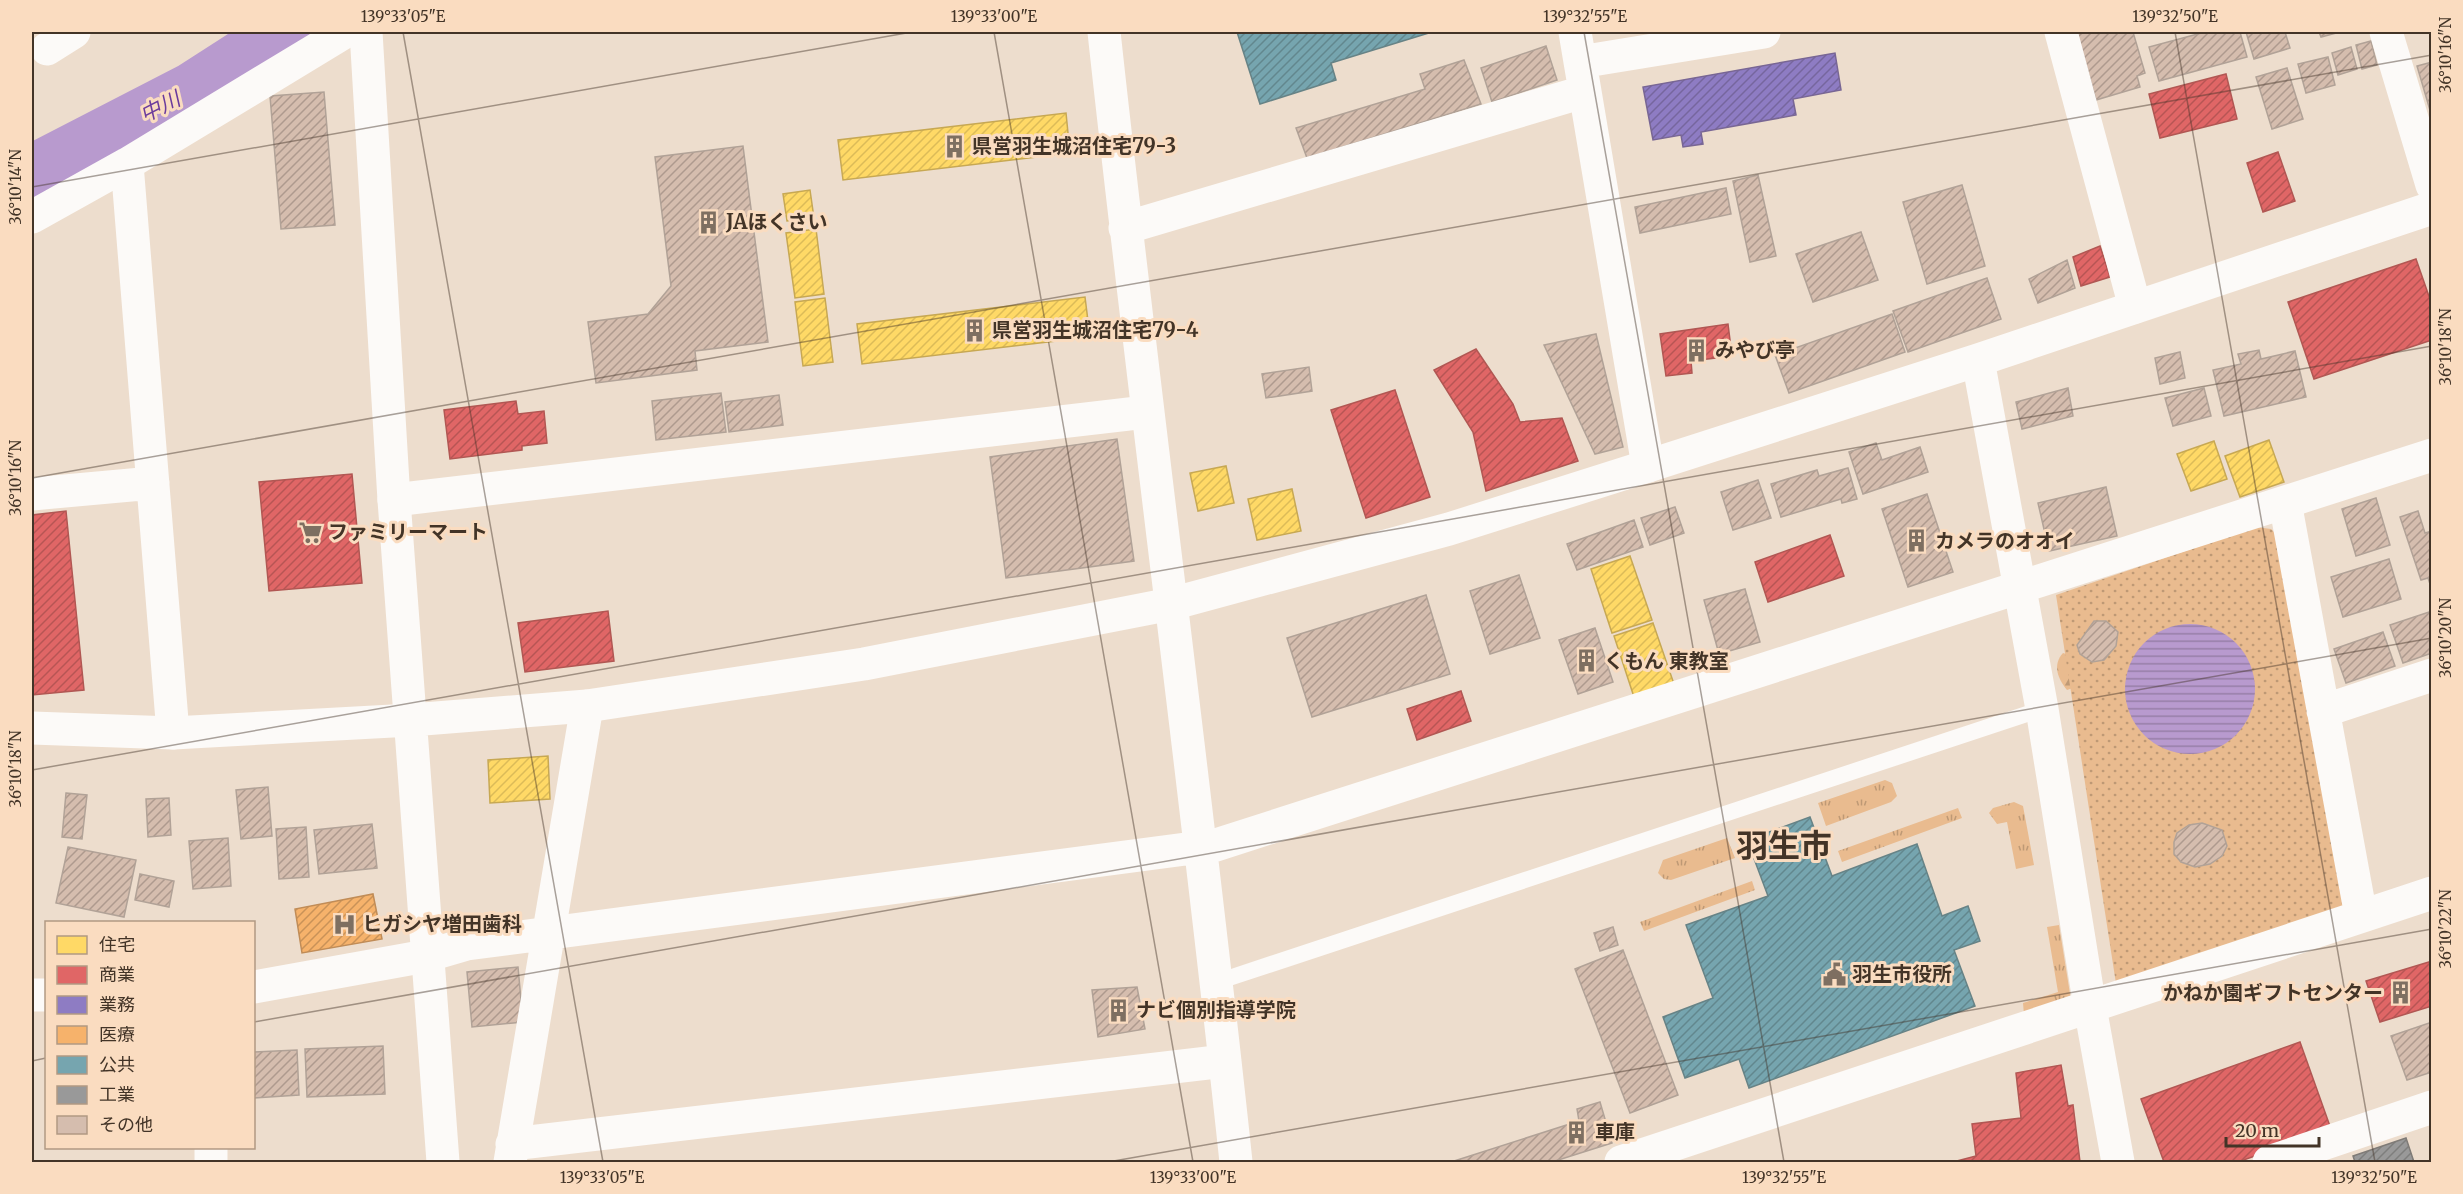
<svg xmlns="http://www.w3.org/2000/svg" width="2463" height="1194" font-family="Merriweather,'Noto Sans JP',serif">
  <defs>
    <pattern id="grass-tufts" width="24" height="20" patternUnits="userSpaceOnUse" patternTransform="scale(1.5)"><rect width="24" height="20" fill="#e9bb8f"/><path d="M3 7l-1-3M5 7V3M7 7l1-3M15 17l-1-3M17 17v-4M19 17l1-3" fill="none" stroke="#be9975"/></pattern>
    <pattern id="forest-firs" width="22" height="20" patternUnits="userSpaceOnUse" patternTransform="scale(1.5)"><rect width="22" height="20" fill="#e9bb8f"/><path d="M5 1l3.5 6h-7zM16 11l3.5 6h-7z" fill="#be9975"/></pattern>
    <pattern id="park-dots" width="8" height="8" patternUnits="userSpaceOnUse" patternTransform="scale(1.5)"><rect width="8" height="8" fill="#e9bb8f"/><path d="M2 2h.1M6 6h.1" fill="none" stroke="#be9975" stroke-width="1.8" stroke-linecap="round"/></pattern>
    <pattern id="water-rules" width="6" height="5" patternUnits="userSpaceOnUse" patternTransform="scale(1.5)"><rect width="6" height="5" fill="#b89ace"/><path d="M0 2.5h6" fill="none" stroke="#977ea7"/></pattern>
    <pattern id="homes-hatch" width="6" height="6" patternUnits="userSpaceOnUse" patternTransform="scale(1.5)"><rect width="6" height="6" fill="#ffd966"/><path d="M-1 1l2-2M0 6l6-6M5 7l2-2" fill="none" stroke="#dcbb58"/></pattern>
    <pattern id="shops-hatch" width="6" height="6" patternUnits="userSpaceOnUse" patternTransform="scale(1.5)"><rect width="6" height="6" fill="#e06666"/><path d="M-1 1l2-2M0 6l6-6M5 7l2-2" fill="none" stroke="#b75554"/></pattern>
    <pattern id="offices-hatch" width="6" height="6" patternUnits="userSpaceOnUse" patternTransform="scale(1.5)"><rect width="6" height="6" fill="#8e7cc3"/><path d="M-1 1l2-2M0 6l6-6M5 7l2-2" fill="none" stroke="#76669e"/></pattern>
    <pattern id="health-hatch" width="6" height="6" patternUnits="userSpaceOnUse" patternTransform="scale(1.5)"><rect width="6" height="6" fill="#f6b26b"/><path d="M-1 1l2-2M0 6l6-6M5 7l2-2" fill="none" stroke="#c99258"/></pattern>
    <pattern id="public-hatch" width="6" height="6" patternUnits="userSpaceOnUse" patternTransform="scale(1.5)"><rect width="6" height="6" fill="#76a5af"/><path d="M-1 1l2-2M0 6l6-6M5 7l2-2" fill="none" stroke="#62878e"/></pattern>
    <pattern id="industry-hatch" width="6" height="6" patternUnits="userSpaceOnUse" patternTransform="scale(1.5)"><rect width="6" height="6" fill="#999"/><path d="M-1 1l2-2M0 6l6-6M5 7l2-2" fill="none" stroke="#7e7e7d"/></pattern>
    <pattern id="building-hatch" width="6" height="6" patternUnits="userSpaceOnUse" patternTransform="scale(1.5)"><rect width="6" height="6" fill="#d5bdae"/><path d="M-1 1l2-2M0 6l6-6M5 7l2-2" fill="none" stroke="#ae9a8e"/></pattern>
  </defs>
  <rect width="100%" height="100%" fill="#edddcd"/>
  <!-- grass -->
  <path fill="url(#grass-tufts)" d="M 1885,780 L 1892,783 L 1897,796 L 1891,802 L 1826,826 L 1818,803 Z
    M 2014,802 L 2023,806 L 2034,865 L 2016,869 L 2007,822 L 1997,824 L 1989,813 L 1993,808 Z
    M 1958,808 L 1962,818 L 1842,862 L 1838,851 Z
    M 1727,838 L 1735,858 L 1671,880 L 1664,879 L 1658,873 L 1663,860 Z
    M 1752,881 L 1755,890 L 1644,931 L 1640,922 Z
    M 2059,925 L 2071,1000 L 2024,1015 L 2023,1003 L 2058,992 L 2047,927 Z"/>
  <!-- forest -->
  <path fill="url(#forest-firs)" d="M 2063,653 L 2076,657 L 2079,686 L 2067,690 C 2058,679 2052,665 2063,653 Z"/>
  <!-- park -->
  <path fill="url(#park-dots)" d="M 2256,527 L 2271,529 L 2284,542 L 2350,905 L 2117,990 L 2056,595 Z"/>
  <!-- water -->
  <path fill="url(#water-rules)" d="M2125 689a65 65 0 1 1 130 0a65 65 0 1 1-130 0Z"/>
  <!-- homes -->
  <path fill="url(#homes-hatch)" stroke="#c7a853" stroke-width="1.5" d="M 1066,113 L 1070,153 L 843,180 L 838,140 Z
    M 810,190 L 814,218 L 787,221 L 783,194 Z
    M 816,229 L 824,294 L 795,298 L 786,233 Z
    M 1085,297 L 1090,337 L 862,364 L 857,324 Z
    M 825,298 L 833,362 L 803,366 L 795,302 Z
    M 2269,440 L 2284,482 L 2240,497 L 2225,456 Z
    M 2214,441 L 2227,479 L 2191,491 L 2177,454 Z
    M 1226,466 L 1234,503 L 1198,511 L 1190,473 Z
    M 1292,489 L 1301,531 L 1257,540 L 1248,499 Z
    M 1630,556 L 1652,620 L 1612,633 L 1591,569 Z
    M 1653,623 L 1675,687 L 1635,700 L 1614,636 Z
    M 548,756 L 550,799 L 490,803 L 488,760 Z"/>
  <!-- shops -->
  <path fill="url(#shops-hatch)" stroke="#b15753" stroke-width="1.5" d="M 2226,74 L 2237,119 L 2160,138 L 2149,94 Z
    M 2278,152 L 2295,201 L 2263,212 L 2247,163 Z
    M 2100,246 L 2110,277 L 2081,286 L 2073,257 Z
    M 2416,259 L 2432,305 L 2432,340 L 2314,379 L 2288,302 Z
    M 1728,324 L 1732,356 L 1691,361 L 1692,373 L 1666,376 L 1660,334 Z
    M 1476,349 L 1513,404 L 1520,422 L 1562,418 L 1578,461 L 1486,491 L 1473,432 L 1434,370 Z
    M 1395,390 L 1430,497 L 1366,518 L 1331,410 Z
    M 516,401 L 518,414 L 544,411 L 547,443 L 522,446 L 522,450 L 450,459 L 444,410 Z
    M 352,474 L 362,583 L 269,591 L 259,482 Z
    M 66,511 L 84,690 L 32,695 L 32,515 Z
    M 1830,535 L 1844,576 L 1768,602 L 1755,562 Z
    M 608,611 L 614,661 L 525,672 L 518,623 Z
    M 1461,691 L 1471,721 L 1417,740 L 1407,709 Z
    M 2432,961 L 2432,1006 L 2380,1022 L 2366,981 Z
    M 2300,1042 L 2331,1129 L 2238,1162 L 2164,1162 L 2141,1099 Z
    M 2061,1065 L 2068,1106 L 2073,1105 L 2080,1162 L 1953,1162 L 1976,1156 L 1972,1124 L 2021,1118 L 2016,1073 Z"/>
  <!-- offices -->
  <path fill="url(#offices-hatch)" stroke="#786694" stroke-width="1.5" d="M 1835,53 L 1841,90 L 1793,99 L 1796,115 L 1701,132 L 1703,144 L 1683,147 L 1681,135 L 1653,140 L 1643,87 Z"/>
  <!-- health -->
  <path fill="url(#health-hatch)" stroke="#c08c57" stroke-width="1.5" d="M 373,894 L 382,939 L 302,953 L 295,909 Z"/>
  <!-- public -->
  <path fill="url(#public-hatch)" stroke="#678386" stroke-width="1.5" d="M 1237,32 L 1432,32 L 1331,63 L 1336,80 L 1260,104 Z
    M 1810,817 L 1832,876 L 1917,844 L 1942,916 L 1968,906 L 1980,941 L 1954,950 L 1975,1006 L 1749,1088 L 1739,1059 L 1685,1078 L 1663,1017 L 1713,998 L 1686,925 L 1768,896 L 1747,840 Z"/>
  <!-- industry -->
  <path fill="url(#industry-hatch)" stroke="#7f7b77" stroke-width="1.5" d="M 2406,1138 L 2414,1162 L 2355,1162 L 2353,1156 Z"/>
  <g fill="none" stroke-linecap="round" stroke-linejoin="round">
    <!-- river -->
    <path stroke="#b89ace" stroke-width="56" d="M 32,173 L 191,91 L 283,32"/>
  </g>
  <!-- building -->
  <path fill="url(#building-hatch)" stroke="#b1a297" stroke-width="1.5" d="M 2076,32 L 2133,32 L 2145,73 L 2137,76 L 2140,87 L 2096,100 Z
    M 2205,32 L 2240,32 L 2247,57 L 2159,81 L 2149,47 Z
    M 2246,32 L 2285,32 L 2290,48 L 2254,59 Z
    M 2319,32 L 2340,32 L 2321,37 Z
    M 2371,41 L 2377,65 L 2362,69 L 2356,45 Z
    M 1546,46 L 1557,80 L 1492,102 L 1481,68 Z
    M 2351,47 L 2357,69 L 2338,75 L 2332,53 Z
    M 2328,57 L 2335,85 L 2306,93 L 2298,64 Z
    M 1464,60 L 1481,104 L 1307,158 L 1296,128 L 1425,89 L 1420,74 Z
    M 2432,62 L 2432,117 L 2417,66 Z
    M 2287,68 L 2303,119 L 2272,129 L 2256,77 Z
    M 324,92 L 335,225 L 281,229 L 270,96 Z
    M 743,146 L 768,342 L 695,351 L 697,370 L 596,383 L 588,322 L 648,314 L 671,286 L 655,157 Z
    M 1758,175 L 1776,256 L 1750,262 L 1733,181 Z
    M 1962,185 L 1985,266 L 1927,284 L 1903,202 Z
    M 1726,188 L 1731,214 L 1640,233 L 1635,207 Z
    M 1861,232 L 1878,280 L 1813,302 L 1796,254 Z
    M 2067,260 L 2075,288 L 2038,303 L 2029,279 Z
    M 1987,278 L 2001,319 L 1908,352 L 1893,311 Z
    M 1892,314 L 1905,352 L 1789,393 L 1775,355 Z
    M 1596,334 L 1623,447 L 1595,454 L 1544,345 Z
    M 2259,350 L 2261,359 L 2295,351 L 2306,397 L 2224,416 L 2213,370 L 2241,364 L 2238,354 Z
    M 2180,352 L 2185,378 L 2160,384 L 2155,358 Z
    M 1309,367 L 1312,391 L 1266,398 L 1262,374 Z
    M 2068,388 L 2073,416 L 2022,429 L 2016,402 Z
    M 2204,388 L 2211,416 L 2173,426 L 2165,398 Z
    M 721,393 L 726,432 L 656,440 L 652,401 Z
    M 779,395 L 783,425 L 729,432 L 725,402 Z
    M 1117,439 L 1134,561 L 1006,578 L 990,457 Z
    M 1876,443 L 1882,460 L 1920,447 L 1928,472 L 1863,494 L 1849,452 Z
    M 1848,468 L 1857,499 L 1842,503 L 1841,499 L 1781,517 L 1771,484 L 1817,470 L 1819,476 Z
    M 1758,480 L 1771,518 L 1733,530 L 1721,492 Z
    M 2106,487 L 2117,536 L 2049,551 L 2038,503 Z
    M 1927,494 L 1953,572 L 1908,587 L 1882,509 Z
    M 2376,498 L 2390,545 L 2356,556 L 2342,509 Z
    M 1675,507 L 1684,533 L 1650,545 L 1641,518 Z
    M 2418,511 L 2425,533 L 2432,531 L 2432,590 L 2428,578 L 2421,580 L 2400,517 Z
    M 1634,520 L 1643,547 L 1577,570 L 1567,544 Z
    M 2389,559 L 2401,599 L 2343,617 L 2331,577 Z
    M 1519,575 L 1540,638 L 1490,654 L 1470,591 Z
    M 1745,589 L 1760,642 L 1719,654 L 1704,600 Z
    M 1426,595 L 1450,674 L 1312,717 L 1287,638 Z
    M 2432,611 L 2432,653 L 2403,663 L 2390,625 Z
    M 2094,621 L 2106,621 L 2118,632 L 2116,646 L 2104,660 L 2092,662 L 2080,654 L 2077,645 Z
    M 1595,628 L 1613,682 L 1578,694 L 1559,640 Z
    M 2383,632 L 2395,666 L 2346,683 L 2334,649 Z
    M 268,787 L 272,836 L 241,839 L 236,790 Z
    M 66,793 L 87,795 L 82,839 L 62,837 Z
    M 169,798 L 171,835 L 148,837 L 146,799 Z
    M 2202,823 L 2222,830 L 2227,846 L 2222,856 L 2210,864 L 2195,867 L 2181,862 L 2174,854 L 2174,842 L 2177,833 L 2189,825 Z
    M 372,824 L 377,868 L 319,874 L 314,830 Z
    M 306,827 L 309,877 L 279,879 L 276,829 Z
    M 228,838 L 231,886 L 193,889 L 189,841 Z
    M 68,847 L 136,860 L 124,917 L 56,903 Z
    M 140,874 L 174,881 L 169,907 L 135,900 Z
    M 1613,927 L 1618,945 L 1600,951 L 1594,933 Z
    M 1623,950 L 1678,1095 L 1630,1113 L 1575,969 Z
    M 518,967 L 523,1022 L 472,1027 L 467,972 Z
    M 1137,987 L 1145,1029 L 1098,1037 L 1092,990 Z
    M 2432,1022 L 2432,1072 L 2407,1080 L 2391,1036 Z
    M 383,1046 L 385,1094 L 307,1097 L 305,1049 Z
    M 297,1050 L 299,1095 L 254,1098 L 254,1052 Z
    M 1600,1102 L 1612,1143 L 1552,1162 L 1451,1162 L 1579,1121 L 1577,1109 Z"/>
  <g fill="none" stroke-linecap="round" stroke-linejoin="round">
    <!-- lane -->
    <path stroke="#fcfaf8" stroke-width="16" d="M 1217,982 L 2042,709"/>
    <!-- street -->
    <path stroke="#fcfaf8" stroke-width="33" d="M 1104,32 C 1145,409 1196,785 1236,1162
      M 1575,32 L 1648,466
      M 2061,32 L 2135,307
      M 2386,32 L 2432,185
      M 47,49 L 74,32
      M 1580,62 L 1764,32
      M 127,164 L 173,733
      M 32,217 L 127,164 L 345,32
      M 1125,228 L 1583,92
      M 32,494 L 153,483
      M 394,500 L 1146,412
      M 2285,502 L 2361,916
      M 2323,711 L 2432,675
      M 254,987 L 426,956 L 467,944 L 1216,845 L 2432,455
      M 32,995 L 46,995
      M 512,1144 L 1225,1061
      M 211,1148 L 211,1162
      M 510,1162 L 587,706
      M 1621,1162 L 2432,893
      M 2269,1162 L 2432,1107"/>
    <!-- secondary -->
    <path stroke="#fcfaf8" stroke-width="33" d="M 366,32 L 394,500 L 443,1162
      M 1978,360 L 2042,709 L 2090,1007 L 2118,1162
      M 32,728 L 173,733 L 411,720 L 587,706 L 864,664 L 1171,604 L 1449,529 L 1648,466 L 1978,360 L 2432,208"/>
  </g>
  <!-- ticks -->
  <path fill="none" stroke="#433427" stroke-width="1.5" stroke-opacity="0.45" d="M 403,32 L 603,1162M 994,32 L 1193,1162M 1584,32 L 1784,1162M 2175,32 L 2375,1162M 32,187 L 912,32M 32,478 L 2432,55M 32,770 L 2432,346M 254,1022 L 2432,638M 32,1061 L 46,1058M 1108,1162 L 2432,929"/>
  <!-- icons -->
  <defs>
    <symbol id="building-bare" viewBox="-9 -9 18 18"><path d="M-4-6H4V6H1V3H-1V6H-4ZM-2.5-4.3h1.7v1.8h-1.7ZM.8-4.3h1.7v1.8H.8ZM-2.5-1h1.7V.8h-1.7ZM.8-1h1.7V.8H.8Z" fill="#7e6f61" stroke="#fadcc0" stroke-width="2.5" paint-order="stroke"/></symbol>
    <symbol id="supermarket-bare" viewBox="-9 -9 18 18"><path d="M-6-5.5h2.5l.6 2H6L4.5 2H-2.5L-4.4-4H-6ZM-1.5 3.2a1.3 1.3 0 1 0 .1 0ZM3 3.2a1.3 1.3 0 1 0 .1 0Z" fill="#7e6f61" stroke="#fadcc0" stroke-width="2.5" paint-order="stroke"/></symbol>
    <symbol id="hospital-bare" viewBox="-9 -9 18 18"><path d="M-5-5h3v3.5h4V-5h3V5h-3V1.5h-4V5h-3Z" fill="#7e6f61" stroke="#fadcc0" stroke-width="2.5" paint-order="stroke"/></symbol>
    <symbol id="civic-bare" viewBox="-9 -9 18 18"><path d="M-.6-6.5H3V-4.5H.6V-3L4-1V1h2V6H-6V1h2V-1L-.6-3ZM-1.2 2.5V6h2.4V2.5Z" fill="#7e6f61" stroke="#fadcc0" stroke-width="2.5" paint-order="stroke"/></symbol>
  </defs>
  <g fill-rule="evenodd">
    <use href="#building-bare" x="938" y="130" width="33" height="33"/>
    <use href="#building-bare" x="692" y="206" width="33" height="33"/>
    <use href="#building-bare" x="958" y="314" width="33" height="33"/>
    <use href="#building-bare" x="1680" y="334" width="33" height="33"/>
    <use href="#supermarket-bare" x="294" y="516" width="33" height="33"/>
    <use href="#building-bare" x="1900" y="524" width="33" height="33"/>
    <use href="#building-bare" x="1570" y="644" width="33" height="33"/>
    <use href="#hospital-bare" x="328" y="908" width="33" height="33"/>
    <use href="#civic-bare" x="1818" y="958" width="33" height="33"/>
    <use href="#building-bare" x="2384" y="976" width="33" height="33"/>
    <use href="#building-bare" x="1102" y="994" width="33" height="33"/>
    <use href="#building-bare" x="1560" y="1116" width="33" height="33"/>
  </g>
  <g text-anchor="middle" stroke-width="6" stroke-linejoin="round" paint-order="stroke">
    <!-- poi labels -->
    <g font-size="20" font-weight="bold" fill="#433427" stroke="#fadcc0" text-anchor="start">
      <text x="972" y="153">県営羽生城沼住宅79-3</text>
      <text x="726" y="229">JAほくさい</text>
      <text x="992" y="337">県営羽生城沼住宅79-4</text>
      <text x="1715" y="357">みやび亭</text>
      <text x="328" y="539">ファミリーマート</text>
      <text x="1935" y="548">カメラのオオイ</text>
      <text x="1604" y="668">くもん 東教室</text>
      <text x="362" y="931">ヒガシヤ増田歯科</text>
      <text x="1852" y="981">羽生市役所</text>
      <text x="2383" y="1000" text-anchor="end">かねか園ギフトセンター</text>
      <text x="1136" y="1017">ナビ個別指導学院</text>
      <text x="1595" y="1139">車庫</text>
    </g>
    <!-- water labels -->
    <g font-size="21" font-style="italic" fill="#6b3b9c" stroke="#fadcc0">
      <text transform="translate(160 107) rotate(-27)" y="7">中川</text>
    </g>
    <!-- town labels -->
    <g font-size="32" font-weight="bold" fill="#433427" stroke="#fadcc0">
      <text x="1784" y="857">羽生市</text>
    </g>
  </g>
  <!-- border -->
  <rect width="2463" height="1194" fill="none" stroke="#fadcc0" stroke-width="66"/>
  <!-- legend -->
  <rect x="45" y="921" width="210" height="228" fill="#fadcc0" stroke="#b19983" stroke-width="1.5"/>
  <rect x="57" y="936" width="30" height="18" fill="#ffd966" stroke="#b19983" stroke-width="1.5"/>
  <text x="99" y="951" font-size="18" fill="#433427">住宅</text>
  <rect x="57" y="966" width="30" height="18" fill="#e06666" stroke="#b19983" stroke-width="1.5"/>
  <text x="99" y="981" font-size="18" fill="#433427">商業</text>
  <rect x="57" y="996" width="30" height="18" fill="#8e7cc3" stroke="#b19983" stroke-width="1.5"/>
  <text x="99" y="1011" font-size="18" fill="#433427">業務</text>
  <rect x="57" y="1026" width="30" height="18" fill="#f6b26b" stroke="#b19983" stroke-width="1.5"/>
  <text x="99" y="1041" font-size="18" fill="#433427">医療</text>
  <rect x="57" y="1056" width="30" height="18" fill="#76a5af" stroke="#b19983" stroke-width="1.5"/>
  <text x="99" y="1071" font-size="18" fill="#433427">公共</text>
  <rect x="57" y="1086" width="30" height="18" fill="#999999" stroke="#b19983" stroke-width="1.5"/>
  <text x="99" y="1101" font-size="18" fill="#433427">工業</text>
  <rect x="57" y="1116" width="30" height="18" fill="#d5bdae" stroke="#b19983" stroke-width="1.5"/>
  <text x="99" y="1131" font-size="18" fill="#433427">その他</text>
  <!-- scale -->
  <path d="M2226 1137v9h93v-9" fill="none" stroke="#433427" stroke-width="3"/>
  <text x="2235" y="1137" font-size="18" fill="#433427" stroke="#fadcc0" stroke-width="4.5" paint-order="stroke">20 m</text>
  <rect x="33" y="33" width="2397" height="1128" fill="none" stroke="#433427" stroke-width="2"/>
  <g font-size="15" text-anchor="middle" fill="#433427">
    <text x="403" y="22">139°33'05"E</text>
    <text x="994" y="22">139°33'00"E</text>
    <text x="1585" y="22">139°32'55"E</text>
    <text x="2175" y="22">139°32'50"E</text>
    <text transform="translate(2446 55) rotate(-90)" y="5">36°10'16"N</text>
    <text transform="translate(16 187) rotate(-90)" y="5">36°10'14"N</text>
    <text transform="translate(2446 347) rotate(-90)" y="5">36°10'18"N</text>
    <text transform="translate(16 478) rotate(-90)" y="5">36°10'16"N</text>
    <text transform="translate(2446 638) rotate(-90)" y="5">36°10'20"N</text>
    <text transform="translate(16 769) rotate(-90)" y="5">36°10'18"N</text>
    <text transform="translate(2446 929) rotate(-90)" y="5">36°10'22"N</text>
    <text x="602" y="1183">139°33'05"E</text>
    <text x="1193" y="1183">139°33'00"E</text>
    <text x="1784" y="1183">139°32'55"E</text>
    <text x="2374" y="1183">139°32'50"E</text>
  </g>
</svg>
